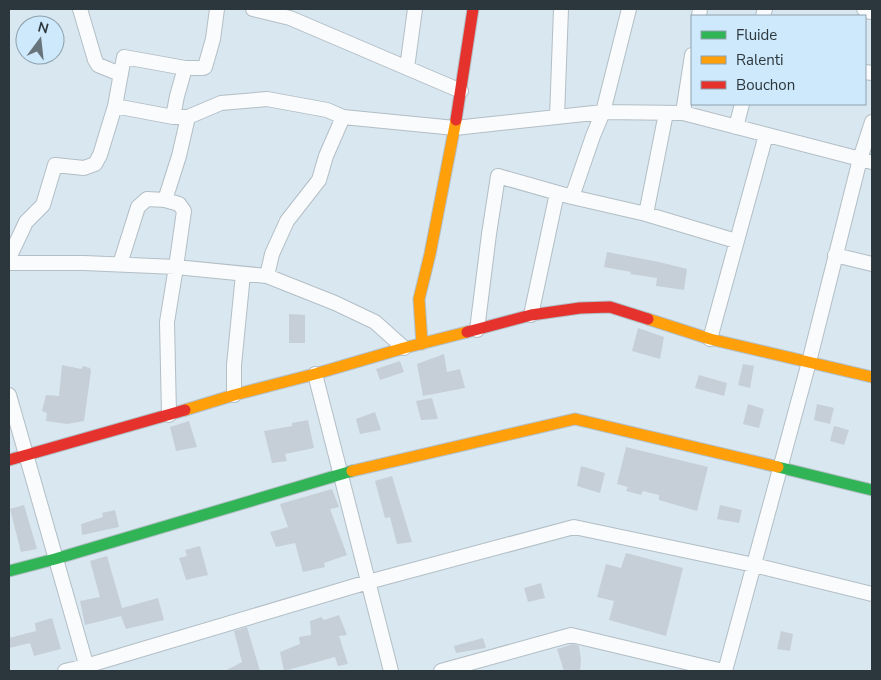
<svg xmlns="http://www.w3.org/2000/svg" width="881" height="680" font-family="'Nunito Sans',sans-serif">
  <rect width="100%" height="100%" fill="#d8e7f0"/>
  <!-- building -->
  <path fill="#c6cfd8" d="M 607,252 L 659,262 L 687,269 L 684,290 L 656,286 L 657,278 L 630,274 L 631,272 L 604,267 Z
    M 289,314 L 305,315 L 305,343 L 289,343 Z
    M 638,328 L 664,337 L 660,359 L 632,351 Z
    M 444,354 L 447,372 L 460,369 L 465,388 L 423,396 L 417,364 Z
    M 400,361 L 404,372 L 380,380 L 376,369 Z
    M 743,364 L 754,366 L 750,388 L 738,385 Z
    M 62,365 L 81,369 L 83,366 L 90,368 L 91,371 L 84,421 L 67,424 L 46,421 L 47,413 L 42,411 L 46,395 L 59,396 Z
    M 699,375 L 727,383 L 724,396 L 695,388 Z
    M 432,398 L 438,419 L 421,420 L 416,401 Z
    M 748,404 L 764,409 L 759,428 L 743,424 Z
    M 817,404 L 834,408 L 830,424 L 814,420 Z
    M 375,412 L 381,430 L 360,434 L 356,419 Z
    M 308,420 L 314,448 L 285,454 L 287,461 L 272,463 L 264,431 L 292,426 L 292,423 Z
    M 189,421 L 197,447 L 176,451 L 170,427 Z
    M 834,426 L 849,430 L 844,445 L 830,441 Z
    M 626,447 L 708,467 L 697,511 L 659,500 L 659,495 L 643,491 L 641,495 L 626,491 L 628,487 L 617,484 Z
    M 581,466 L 605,473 L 600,493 L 577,486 Z
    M 392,476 L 412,542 L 397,544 L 390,517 L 385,518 L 375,481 Z
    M 332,489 L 339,507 L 330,509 L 347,555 L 324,563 L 325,567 L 303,572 L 295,543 L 276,547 L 270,532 L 288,527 L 280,504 Z
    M 24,505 L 37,549 L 21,552 L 10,509 Z
    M 720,505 L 742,510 L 739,523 L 717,519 Z
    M 115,510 L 119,527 L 82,535 L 81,524 L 103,517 L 102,513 Z
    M 200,546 L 208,575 L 186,580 L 179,558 L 187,556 L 185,550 Z
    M 626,553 L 683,568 L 666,636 L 609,620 L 614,601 L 597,597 L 606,564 L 621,568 Z
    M 107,556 L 122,608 L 158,598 L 164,620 L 126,629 L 121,616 L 85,625 L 80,601 L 100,597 L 90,561 Z
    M 541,583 L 545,598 L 528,602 L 524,588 Z
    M 339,615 L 347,635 L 339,636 L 348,664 L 338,666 L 335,657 L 284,671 L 280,652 L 300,644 L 299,637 L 311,635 L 310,621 L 321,617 L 324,620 Z
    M 52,618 L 61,649 L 34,656 L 30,643 L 9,648 L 9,638 L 36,631 L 35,623 Z
    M 247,627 L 260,671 L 225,671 L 242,662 L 234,631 Z
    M 781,631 L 793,634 L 790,651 L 777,649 Z
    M 483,638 L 486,648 L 456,653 L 454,646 Z
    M 573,644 L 579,646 L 581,660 L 580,671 L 564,671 L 557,649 Z"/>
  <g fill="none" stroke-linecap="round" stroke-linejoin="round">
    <defs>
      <path id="street" d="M 80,9 L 95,60 L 98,65 L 120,74
        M 253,9 L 290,18 L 461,91
        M 864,9 L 866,11 L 872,12
        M 699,16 L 700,9
        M 763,16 L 765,9
        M 407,68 L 415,9
        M 865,72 L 872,73
        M 115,106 L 173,117 L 188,117 L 221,103 L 267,99 L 327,110 L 343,117 L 455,128 L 603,112 L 683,113 L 872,162
        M 683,113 L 692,55
        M 173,117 L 177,96 L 185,68 L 203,68 L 205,67 L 213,39 L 217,9
        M 557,117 L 561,9
        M 736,127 L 742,104
        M 572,197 L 593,136 L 603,112 L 629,9
        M 165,200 L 179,204 L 184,211 L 176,267 L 167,322 L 169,415
        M 646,214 L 666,113
        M 835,255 L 872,264
        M 9,258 L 26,222 L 43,205 L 55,165 L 84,168 L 95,164 L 100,155 L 115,106 L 124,57 L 185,68
        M 9,263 L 84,263 L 176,267 L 267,276 L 335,303 L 375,322 L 404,348
        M 120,264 L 138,207 L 147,199 L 165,200 L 179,156 L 188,117
        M 267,276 L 272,254 L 287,221 L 319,180 L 326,156 L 343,117
        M 531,315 L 557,193
        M 477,330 L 489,234 L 498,176 L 572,197 L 646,214 L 736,241
        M 710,339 L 766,135
        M 315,374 L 391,671
        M 9,395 L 88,671
        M 234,395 L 234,365 L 243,274
        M 65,671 L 86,666 L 368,582 L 574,527 L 754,565 L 872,594
        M 441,671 L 571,635 L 723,671
        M 725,671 L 809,362 L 860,159 L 872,122"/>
      <path id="fast" d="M 778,467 L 872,490
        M 9,571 L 55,559 L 352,471"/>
      <path id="slow" d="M 648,319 L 710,339 L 872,377
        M 422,344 L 419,299 L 430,254 L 456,120
        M 185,410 L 234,395 L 315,374 L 404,348 L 467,332
        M 352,471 L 575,419 L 778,467"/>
      <path id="jam" d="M 456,120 L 473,9
        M 467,332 L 531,315 L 580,308 L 610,307 L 648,319
        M 9,460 L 185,410"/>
    </defs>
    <!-- street casing -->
    <use href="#street" stroke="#b3bec5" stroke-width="16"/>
    <!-- fast casing -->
    <use href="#fast" stroke="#b3bec5" stroke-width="13"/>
    <!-- slow casing -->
    <use href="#slow" stroke="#b3bec5" stroke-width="13"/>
    <!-- jam casing -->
    <use href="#jam" stroke="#b3bec5" stroke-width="13"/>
    <!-- street -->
    <use href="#street" stroke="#f9fbfd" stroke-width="14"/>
    <!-- fast -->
    <use href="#fast" stroke="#30b455" stroke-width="11"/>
    <!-- slow -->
    <use href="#slow" stroke="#ff9f0a" stroke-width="11"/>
    <!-- jam -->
    <use href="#jam" stroke="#e5322d" stroke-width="11"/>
  </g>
  <!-- border -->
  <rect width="881" height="680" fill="none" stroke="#2b363d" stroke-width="20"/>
  <!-- legend -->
  <rect x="691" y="15" width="175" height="90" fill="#cee9fb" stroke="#8da1af"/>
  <rect x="701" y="31" width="25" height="8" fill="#30b455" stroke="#8da1af"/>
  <text x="736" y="40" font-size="15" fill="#2b363d">Fluide</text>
  <rect x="701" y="56" width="25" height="8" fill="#ff9f0a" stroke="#8da1af"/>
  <text x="736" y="65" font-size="15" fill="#2b363d">Ralenti</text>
  <rect x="701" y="81" width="25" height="8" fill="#e5322d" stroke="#8da1af"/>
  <text x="736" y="90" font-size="15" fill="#2b363d">Bouchon</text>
  <!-- north arrow -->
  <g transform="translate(40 40) rotate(15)"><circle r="24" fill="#cee9fb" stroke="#8da1af"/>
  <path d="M0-4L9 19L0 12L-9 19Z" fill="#68747c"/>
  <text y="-8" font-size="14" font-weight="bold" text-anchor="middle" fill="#2b363d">N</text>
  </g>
</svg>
